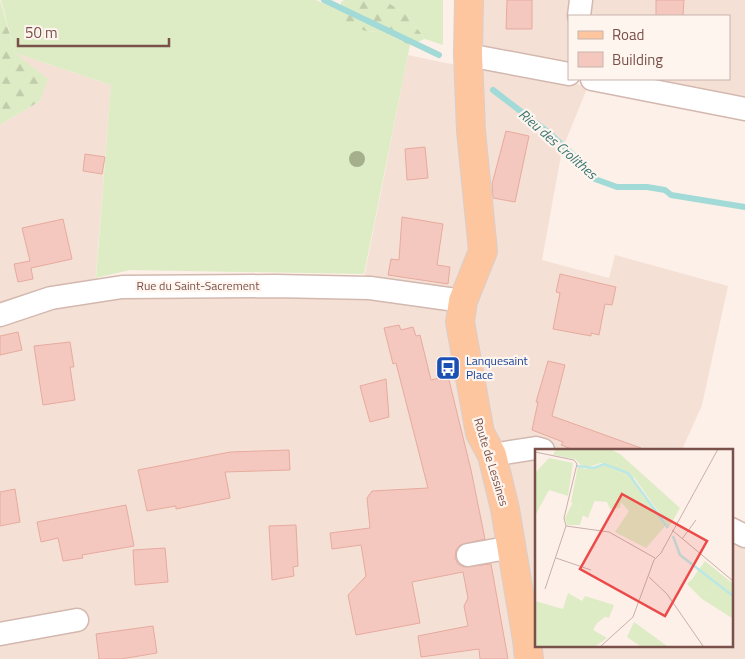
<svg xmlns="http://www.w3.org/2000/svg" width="745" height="659" font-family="'Titillium Web',sans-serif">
  <defs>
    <pattern id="forest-firs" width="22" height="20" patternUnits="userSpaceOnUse" patternTransform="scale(1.25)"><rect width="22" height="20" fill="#ddecc5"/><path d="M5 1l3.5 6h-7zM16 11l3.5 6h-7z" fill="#c1ccab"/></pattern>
  </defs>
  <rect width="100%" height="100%" fill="#fdf0e8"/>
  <!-- residential -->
  <path fill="#f5e0d6" d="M 473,0 L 745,0 L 745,105 L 605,79 L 729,79 L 729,16 L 569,16 L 569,72 L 472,54 Z
    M 15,53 L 111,85 L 95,286 L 363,283 L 408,55 L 446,63 L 588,86 L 562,150 L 542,260 L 609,278 L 615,255 L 728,286 L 702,405 L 682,450 L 536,450 L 536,645 L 731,645 L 731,529 L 745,536 L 745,659 L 0,659 L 0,125 L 40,101 Z"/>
  <!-- grass -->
  <path fill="#ddecc5" d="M 1,0 L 316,0 L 341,11 L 349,24 L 368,32 L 379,31 L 410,45 L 364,274 L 130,270 L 96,278 L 111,85 L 15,53 Z
    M 384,0 L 443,0 L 443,45 L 425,39 L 407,15 Z"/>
  <!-- forest -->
  <path fill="url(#forest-firs)" d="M 0,0 L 15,53 L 48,79 L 40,101 L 0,125 Z
    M 344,0 L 384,0 L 407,15 L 425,39 L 410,45 L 379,31 L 368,32 L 348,24 L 341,11 L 341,2 Z"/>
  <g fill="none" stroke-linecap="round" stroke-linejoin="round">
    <!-- stream -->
    <path stroke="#a1dad7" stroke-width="6" d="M 324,0 L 439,55
      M 493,90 L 549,133 L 581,162 L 595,179 L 617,187 L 647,187 L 665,190 L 671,195 L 745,207"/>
  </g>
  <!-- building -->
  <path fill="#f4c8be" stroke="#e7aa9e" d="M 507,0 L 532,0 L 532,29 L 506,29 Z
    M 656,0 L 684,0 L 683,16 L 656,16 Z
    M 506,131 L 529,136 L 515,202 L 493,198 L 492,184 Z
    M 425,147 L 428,178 L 407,180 L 405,149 Z
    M 85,154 L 105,157 L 102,174 L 83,171 Z
    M 402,217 L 443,224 L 437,265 L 450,267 L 448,284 L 388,275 L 391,259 L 399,260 Z
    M 63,219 L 72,259 L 31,268 L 33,279 L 18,282 L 14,264 L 30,261 L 22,228 Z
    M 560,274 L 616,287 L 612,305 L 605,304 L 599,335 L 591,333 L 591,336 L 553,329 L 560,293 L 556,292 Z
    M 399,325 L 401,330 L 413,327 L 416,336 L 420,335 L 431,380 L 448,376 L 471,470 L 485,539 L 460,545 L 456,550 L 455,558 L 458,564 L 464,567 L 491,564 L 508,659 L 480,659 L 479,649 L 421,657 L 418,636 L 468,626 L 464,606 L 468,598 L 463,572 L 412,582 L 420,623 L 356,635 L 348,595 L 366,576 L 361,545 L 332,549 L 330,533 L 370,528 L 367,498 L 372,491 L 428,488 L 396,363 L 393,364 L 384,328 Z
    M 18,332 L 22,350 L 0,355 L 0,336 Z
    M 70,342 L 74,367 L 70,367 L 75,400 L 43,405 L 34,346 Z
    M 548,361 L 565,365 L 552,416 L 641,448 L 640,450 L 574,450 L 561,445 L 563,442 L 532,430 L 538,402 L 536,402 Z
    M 386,379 L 389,417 L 370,422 L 360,386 Z
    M 289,450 L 290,470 L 225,472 L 230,498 L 176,509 L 176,506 L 147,511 L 138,470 L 230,452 Z
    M 15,489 L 20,522 L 0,526 L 0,492 Z
    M 126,505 L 134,546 L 82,555 L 83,558 L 63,561 L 58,538 L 41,542 L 37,522 Z
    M 296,525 L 298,566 L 293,567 L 294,576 L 272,580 L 269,526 Z
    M 165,548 L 168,582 L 135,585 L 133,550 Z
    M 153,626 L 157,653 L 121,659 L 99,659 L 96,634 Z"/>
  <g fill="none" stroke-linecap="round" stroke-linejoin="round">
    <defs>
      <path id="minor" d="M 579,16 L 581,0
        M 468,55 L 569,74
        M 592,79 L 745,109
        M 0,315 L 51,298 L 122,287 L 275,286 L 370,288 L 463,301
        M 492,455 L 536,448 L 543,450
        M 731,529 L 745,536
        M 468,555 L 512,547
        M 0,634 L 77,620"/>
      <path id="major" d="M 469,0 L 468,55 L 471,131 L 483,251 L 463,301 L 460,322 L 480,433 L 492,455 L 505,509 L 527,640 L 529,659"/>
    </defs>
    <!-- minor casing -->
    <use href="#minor" stroke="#d3b8af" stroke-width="25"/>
    <!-- major casing -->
    <use href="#major" stroke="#d9cecc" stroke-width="30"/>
    <!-- minor -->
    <use href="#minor" stroke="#fff" stroke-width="22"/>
    <!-- major -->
    <use href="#major" stroke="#fdc69f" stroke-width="28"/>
  </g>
  <!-- trees -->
  <circle fill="#a5af8b" cx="357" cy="159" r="8"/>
  <!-- icons -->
  <defs>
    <symbol id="bus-square" viewBox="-11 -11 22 22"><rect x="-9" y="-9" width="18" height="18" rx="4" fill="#1a4fb4" stroke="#fff5ef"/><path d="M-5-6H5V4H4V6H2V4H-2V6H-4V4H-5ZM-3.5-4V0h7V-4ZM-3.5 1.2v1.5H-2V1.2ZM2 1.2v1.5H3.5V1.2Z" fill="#fff"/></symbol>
  </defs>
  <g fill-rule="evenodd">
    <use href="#bus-square" x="434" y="354" width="28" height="28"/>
  </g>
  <g text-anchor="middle" stroke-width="4.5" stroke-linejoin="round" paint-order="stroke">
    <!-- street labels -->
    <g font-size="12" fill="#79514a" stroke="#fff5ef">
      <text x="198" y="290">Rue du Saint-Sacrement</text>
      <text transform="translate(491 462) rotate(73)" y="4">Route de Lessines</text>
    </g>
    <!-- transit labels -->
    <g font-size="12" fill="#164399" stroke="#fff5ef" text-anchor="start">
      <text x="466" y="365">Lanquesaint<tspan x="466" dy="14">Place</tspan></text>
    </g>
    <!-- water labels -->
    <g font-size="14" font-style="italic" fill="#3a7774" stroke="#fff5ef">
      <text transform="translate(558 144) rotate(41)" y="5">Rieu des Crolithes</text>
    </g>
  </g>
  <!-- overview -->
  <g transform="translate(535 449)">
    <rect width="198" height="198" fill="#fdf0e8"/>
    <path d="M 21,0 L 75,0 L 85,5 L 145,59 L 134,78 L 99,28 L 82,15 L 66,14 L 49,19 L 40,10 L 18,6 ZM 14,9 L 38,14 L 33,47 L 14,41 L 0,67 L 0,24 ZM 71,16 L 98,31 L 131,76 L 111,99 L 80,83 L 94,62 L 85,52 L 88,41 L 61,48 L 53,69 L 43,64 L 47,57 L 36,53 L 43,17 L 50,20 ZM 157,130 L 171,145 L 182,135 L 197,148 L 197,169 L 167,150 L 152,135 ZM 33,144 L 47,152 L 50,147 L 79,156 L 74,169 L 70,168 L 62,174 L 58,181 L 72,189 L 61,197 L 0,197 L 0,152 L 28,160 ZM 99,173 L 132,197 L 105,197 L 92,188 Z" fill="#ddecc5"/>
    <path d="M 70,13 L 89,17 L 99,28 L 98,31 L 71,16 L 63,18 ZM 69,35 L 88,41 L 85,59 L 75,60 L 72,53 L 59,52 ZM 170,112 L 197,134 L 197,148 L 182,135 L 171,145 L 157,130 ZM 185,142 L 197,152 L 197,164 L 177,149 Z" fill="#ddecc5"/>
    <path d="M 38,53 L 47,57 L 43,64 L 48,66 L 45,76 L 32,76 L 30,69 Z" fill="#ddecc5"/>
    <path fill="none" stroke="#bbe8e5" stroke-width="2.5" d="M 42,17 L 59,19 L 69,15 L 93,24 L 133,79M 138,87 L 145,106 L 198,147"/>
    <path fill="none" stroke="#c8b0a9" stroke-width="1" d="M 0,3 L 39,11 L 42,15 L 29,69 L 31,77M 31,77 L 74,83 L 120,109M 137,81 L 198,132M 147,90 L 161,71M 21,109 L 56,121M 114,128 L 132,145 L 168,197M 10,140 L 31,77M 66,197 L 98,168 L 119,111 L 126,104 L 183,0"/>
    <path fill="#eb4a49" fill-opacity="0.15" stroke="#eb4a49" stroke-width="2.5" d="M 87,45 L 172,92 L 130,167 L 45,120 Z"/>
    <rect width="198" height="198" fill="none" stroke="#79514a" stroke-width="2.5"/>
  </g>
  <!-- legend -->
  <rect x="568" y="15" width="162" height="65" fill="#fff5ef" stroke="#c9b3ad"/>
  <rect x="578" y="31" width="25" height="8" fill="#fdc69f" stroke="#c9b3ad"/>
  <text x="612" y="40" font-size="15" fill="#79514a">Road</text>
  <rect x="578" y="52" width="25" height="15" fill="#f4c8be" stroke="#c9b3ad"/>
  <text x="612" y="65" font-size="15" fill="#79514a">Building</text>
  <!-- scale -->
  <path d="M18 38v8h151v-8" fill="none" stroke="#79514a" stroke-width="2.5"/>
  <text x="25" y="38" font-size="15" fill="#79514a" stroke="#fff5ef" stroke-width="4" paint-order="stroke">50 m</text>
</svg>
